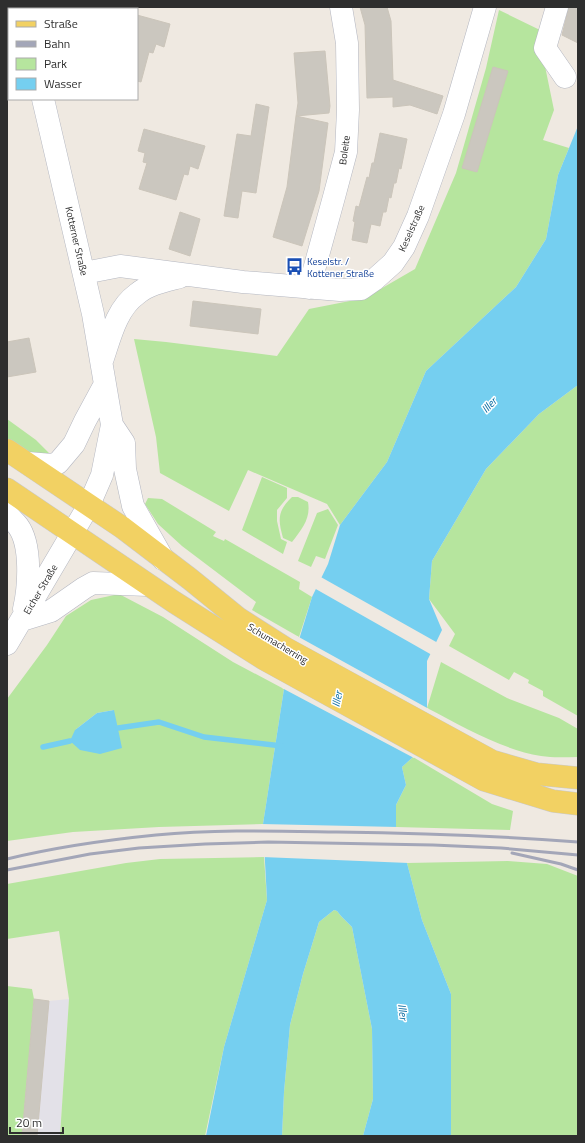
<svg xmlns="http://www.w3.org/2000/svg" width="585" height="1143" font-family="'Titillium Web',sans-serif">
  <rect width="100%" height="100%" fill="#efe9e1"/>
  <!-- industrial -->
  <path fill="#e3e1e8" d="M 34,999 L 49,1001 L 69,999 L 60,1136 L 22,1136 Z"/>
  <!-- green -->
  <path fill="#b6e59e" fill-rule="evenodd" d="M 499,10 L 542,31 L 540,42 L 554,110 L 543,140 L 569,148 L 558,175 L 546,239 L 516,287 L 426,371 L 387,462 L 340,525 L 327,504 L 248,470 L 229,511 L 160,473 L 156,437 L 134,339 L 166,342 L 277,356 L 309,309 L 365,298 L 415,269 L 456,173 L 486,68 Z
    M 578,385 L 578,716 L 543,696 L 543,691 L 528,683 L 529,680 L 514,672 L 509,680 L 449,646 L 455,634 L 429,599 L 432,561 L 486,469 L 539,414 Z
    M 7,419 L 36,440 L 49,453 L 43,458 L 32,457 L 7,441 Z
    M 262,477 L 287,488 L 287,498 L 277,510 L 277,521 L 281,539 L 287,542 L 283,554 L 242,530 Z
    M 292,497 L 298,497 L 308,502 C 311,518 302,529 292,542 L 283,538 C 278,520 277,511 292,497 Z
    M 148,498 L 162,499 L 216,532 L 213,536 L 224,541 L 225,539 L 300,582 L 299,589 L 312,597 L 299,637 L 252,610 L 256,602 L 182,546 L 158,524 L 145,504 Z
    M 328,509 L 338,525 L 325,559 L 316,556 L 311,567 L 298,561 L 317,513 Z
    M 119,594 L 163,617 L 233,662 L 284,689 L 263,824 L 159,827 L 73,832 L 7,841 L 7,699 L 47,645 L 66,616 L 91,600 ZM 114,710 L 75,730 L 97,713 Z
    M 441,662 L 507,698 L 559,718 L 578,729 L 578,757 C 566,757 553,758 541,756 C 500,749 464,727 427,708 Z
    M 413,757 L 492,804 L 513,811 L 510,830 L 396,827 L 396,805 L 406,785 L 402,767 Z
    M 264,857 L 267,900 L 224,1047 L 205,1136 L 60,1136 L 69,999 L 59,931 L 7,939 L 7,884 L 126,863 L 160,859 Z
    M 508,861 L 547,864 L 578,876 L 578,1136 L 451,1136 L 451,994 L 422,920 L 407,863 Z
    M 334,910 L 337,911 L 341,916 L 352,927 L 372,1029 L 373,1099 L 363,1136 L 282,1136 L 284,1092 L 290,1025 L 303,974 L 319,922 Z
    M 7,986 L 32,989 L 34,999 L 22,1136 L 7,1136 Z"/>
  <!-- water -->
  <path fill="#75cff0" d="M 578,126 L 578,385 L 539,414 L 486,469 L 432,561 L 429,599 L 442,630 L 427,661 L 427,708 L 413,757 L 402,767 L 406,785 L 396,805 L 396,827 L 407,863 L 422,920 L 451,994 L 451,1136 L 363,1136 L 373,1099 L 372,1029 L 352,927 L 341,916 L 337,911 L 334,910 L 319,922 L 303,974 L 290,1025 L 284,1092 L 282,1136 L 206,1136 L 224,1047 L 267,900 L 263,824 L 284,689 L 312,597 L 328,564 L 340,525 L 387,462 L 426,371 L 516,287 L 546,239 L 558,175 Z
    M 114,710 L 122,748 L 100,754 L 80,750 L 70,741 L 75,730 L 97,713 Z"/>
  <!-- pier -->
  <path fill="#efe9e1" d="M 319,576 L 438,643 L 432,655 L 314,588 Z
    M 297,636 L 429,709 L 414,758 L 282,688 Z
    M 261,824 L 398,827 L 409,863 L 262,857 Z"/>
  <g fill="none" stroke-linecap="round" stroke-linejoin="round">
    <!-- stream -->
    <path stroke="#75cff0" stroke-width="5.5" d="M 118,728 L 159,722 L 204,737 L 282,746
      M 43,747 L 70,741"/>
  </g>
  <!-- building -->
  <path fill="#cbc7bf" stroke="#cbc5ba" d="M 360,7 L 387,7 L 391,21 L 393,80 L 443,96 L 437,114 L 410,105 L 393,107 L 393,97 L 367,98 L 365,25 Z
    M 569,7 L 578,7 L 578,43 L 562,35 Z
    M 137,15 L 170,24 L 164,47 L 156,44 L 153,53 L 149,52 L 141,82 L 137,81 Z
    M 325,51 L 330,106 L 329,113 L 296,116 L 298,103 L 294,53 Z
    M 493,67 L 508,71 L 477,172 L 462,168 Z
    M 256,104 L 269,107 L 256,193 L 242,191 L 238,218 L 224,216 L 237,134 L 251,136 Z
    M 296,116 L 328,123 L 319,191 L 302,246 L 273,237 L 287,187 Z
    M 144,129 L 205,146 L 198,169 L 190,166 L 188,175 L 184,174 L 176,200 L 139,189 L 147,163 L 143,162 L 145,153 L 138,151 Z
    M 380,133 L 407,139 L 401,169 L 399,168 L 396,183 L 394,183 L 391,198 L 389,197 L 386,212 L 383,212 L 380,226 L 371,224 L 367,243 L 352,240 L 355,222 L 353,221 L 356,206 L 359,207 L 367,177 L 369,178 L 372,163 L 374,163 Z
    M 180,212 L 200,219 L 190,256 L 169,249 Z
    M 193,301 L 261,309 L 258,334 L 190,326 Z
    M 29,338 L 36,372 L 7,377 L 7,342 Z
    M 34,999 L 49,1001 L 37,1136 L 22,1136 Z"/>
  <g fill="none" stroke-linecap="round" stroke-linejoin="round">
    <defs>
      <path id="minor" d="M 23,7 L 23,9
        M 557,7 L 545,48 L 565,77
        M 84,273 L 120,266 L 243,282 L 340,290 L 361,289 L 374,280 L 393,263 L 404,247 L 418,216 L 454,114 L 485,7
        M 309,288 L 334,197 L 346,152 L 348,110 L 347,43 L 341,7
        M 102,361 C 110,338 116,309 137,294 C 149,284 165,281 180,277
        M 112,425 L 124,443 L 125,469 L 133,506 L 163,559
        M 28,463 L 52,465 L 58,463 L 74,444 L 85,421 L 105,384
        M 7,514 C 10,518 15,522 18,526 C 32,545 29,587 24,609
        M 22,620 L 51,611 L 84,588 L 93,583 L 148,585
        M 7,644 L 89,505 L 102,475 L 112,425 L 93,314 L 43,99"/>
      <path id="major" d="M 7,450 L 123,528 L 190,579 L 238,618 L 285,648 L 492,761 L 537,774 L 578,778
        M 7,489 L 174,602 L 264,659 L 484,780 L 553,801 L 578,804"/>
    </defs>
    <!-- minor casing -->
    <use href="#minor" stroke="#b4b7c1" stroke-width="23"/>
    <!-- major casing -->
    <use href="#major" stroke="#c9c9c9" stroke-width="23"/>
    <!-- minor -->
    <use href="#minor" stroke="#fff" stroke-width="22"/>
    <!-- major -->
    <use href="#major" stroke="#f2d163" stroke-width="22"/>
    <!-- rail -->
    <path stroke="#a3a6b8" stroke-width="3" d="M 512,853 L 561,864 L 578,870
      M 7,859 C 56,847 106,840 156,835 C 216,829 277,831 337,832 C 417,833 498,836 578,842
      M 7,870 L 90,854 L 139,848 L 205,844 L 268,842 L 433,845 L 501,848 L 578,855"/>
  </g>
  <!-- icons -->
  <defs>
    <symbol id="bus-bare" viewBox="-9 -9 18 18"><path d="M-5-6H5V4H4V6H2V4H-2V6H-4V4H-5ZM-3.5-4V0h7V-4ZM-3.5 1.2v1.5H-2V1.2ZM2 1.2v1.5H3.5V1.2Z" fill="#1a4fb4" stroke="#fff" stroke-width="2.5" paint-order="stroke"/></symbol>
  </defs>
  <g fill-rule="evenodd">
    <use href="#bus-bare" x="282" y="254" width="25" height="25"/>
  </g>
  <g text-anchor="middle" stroke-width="3" stroke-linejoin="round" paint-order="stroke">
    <!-- street labels -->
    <g font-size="10" fill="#2e2e2e" stroke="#fff">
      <text transform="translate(344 150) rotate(-82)" y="4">Boleite</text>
      <text transform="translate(411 228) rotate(-66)" y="4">Keselstraße</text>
      <text transform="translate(77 241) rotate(77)" y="4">Kotterner Straße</text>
      <text transform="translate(40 589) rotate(-59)" y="4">Eicher Straße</text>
      <text transform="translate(278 643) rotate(31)" y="4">Schumacherring</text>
    </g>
    <!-- transit labels -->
    <g font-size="10" fill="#164399" stroke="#fff" text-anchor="start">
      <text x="307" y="265">Keselstr. /<tspan x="307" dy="12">Kottener Straße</tspan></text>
    </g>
    <!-- water labels -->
    <g font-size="11" font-style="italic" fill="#0d6fa3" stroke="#fff">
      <text transform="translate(489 405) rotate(-46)" y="4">Iller</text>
      <text transform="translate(337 699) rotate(-78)" y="4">Iller</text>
      <text transform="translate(403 1012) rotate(83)" y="4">Iller</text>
    </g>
  </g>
  <!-- border -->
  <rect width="585" height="1143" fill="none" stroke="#2e2e2e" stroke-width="16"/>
  <!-- legend -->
  <rect x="8" y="8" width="130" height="92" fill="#ffffff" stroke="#ababab"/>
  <rect x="16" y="21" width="20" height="6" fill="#f2d163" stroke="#ababab"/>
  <text x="44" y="28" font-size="12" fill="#2e2e2e">Straße</text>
  <rect x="16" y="41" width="20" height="6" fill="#a3a6b8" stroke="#ababab"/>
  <text x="44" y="48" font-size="12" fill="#2e2e2e">Bahn</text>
  <rect x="16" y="58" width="20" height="12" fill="#b6e59e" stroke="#ababab"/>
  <text x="44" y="68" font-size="12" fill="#2e2e2e">Park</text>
  <rect x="16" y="78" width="20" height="12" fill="#75cff0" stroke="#ababab"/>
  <text x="44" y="88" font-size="12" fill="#2e2e2e">Wasser</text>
  <!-- scale -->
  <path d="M10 1127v6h53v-6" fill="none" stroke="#2e2e2e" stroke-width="2"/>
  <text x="16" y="1127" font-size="12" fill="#2e2e2e" stroke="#ffffff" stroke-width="3" paint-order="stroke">20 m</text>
</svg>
